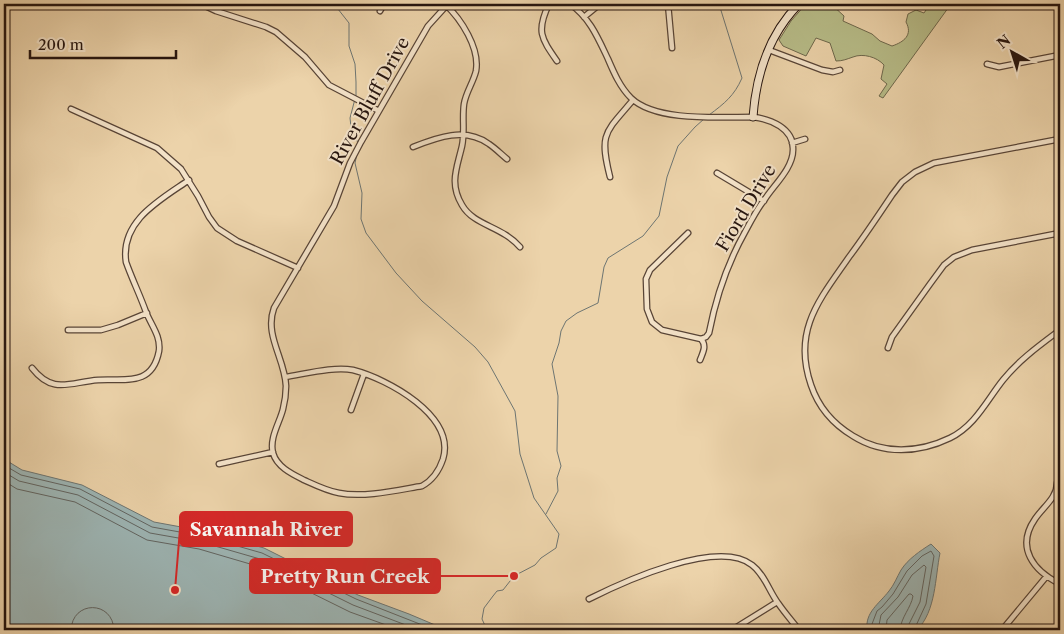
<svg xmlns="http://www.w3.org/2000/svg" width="1064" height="634" font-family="'Libre Caslon Text',serif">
  <rect width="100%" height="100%" fill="#ecd3aa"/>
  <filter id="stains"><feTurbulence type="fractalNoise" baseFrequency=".004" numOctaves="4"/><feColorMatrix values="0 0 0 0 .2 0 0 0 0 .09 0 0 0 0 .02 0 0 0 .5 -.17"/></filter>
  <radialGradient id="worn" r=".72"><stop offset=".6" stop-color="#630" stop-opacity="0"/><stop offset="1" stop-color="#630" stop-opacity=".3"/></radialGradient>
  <!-- green -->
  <path fill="#b7bc88" stroke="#6e684c" d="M 806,4 L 831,4 L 844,16 L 843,21 L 872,34 L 880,41 L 892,46 C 904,42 913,35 906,22 L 908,14 L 916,10 L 924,13 L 930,4 L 951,4 L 883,98 L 879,96 L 887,84 L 881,79 L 884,65 C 877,57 863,53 853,57 C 847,59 843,61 836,61 L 830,43 L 816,38 L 806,56 L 783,46 L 779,40 L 791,21 Z"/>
  <!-- water -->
  <path fill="#9db5b4" stroke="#6d7572" d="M 4,459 L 22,470 L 82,485 L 154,522 L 203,531 L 264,548 L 358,595 L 409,614 L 447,630 L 121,630 L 117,629 L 117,630 L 97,630 L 92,625 L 88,630 L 4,630 Z
    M 931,544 L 940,553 C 935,578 936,611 917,630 L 867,630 C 865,612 879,604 889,591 C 894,585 897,577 901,570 C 908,559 920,551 931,544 Z"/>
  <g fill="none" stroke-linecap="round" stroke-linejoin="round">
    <!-- shore -->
    <path stroke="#626562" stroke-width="1" d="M 4,465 L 21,475 L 80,489 L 152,527 L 202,536 L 262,553 L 356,599 L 435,630
      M 4,472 L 19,481 L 78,495 L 150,533 L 201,542 L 260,559 L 353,605 L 419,630
      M 4,481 L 17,489 L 75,502 L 147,540 L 199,549 L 257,566 L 350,612 L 400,630
      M 71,630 C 72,600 113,600 114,630
      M 872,630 L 872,624 L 877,611 L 882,607 L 893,594 L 907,571 L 922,556 L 931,551 L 934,556 L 926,604 L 914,630
      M 878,630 L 881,615 L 898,597 L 912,575 L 924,565 L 926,567 L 920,602 L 909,624 L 908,630
      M 886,630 L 887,620 L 909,594 L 911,594 L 913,596 C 911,608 901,617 900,630"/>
    <!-- stream -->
    <path stroke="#6d7572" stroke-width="1" d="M 334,4 L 349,23 L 349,46 L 355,64 L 356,82 L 356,95 L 350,118 L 351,127 L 358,143
      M 709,115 C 725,103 734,96 742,78 L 719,4
      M 357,154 L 355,163 L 362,193 L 361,219 L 366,233 L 396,273 L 422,301 L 475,347 L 488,362 L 515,411 L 520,454 L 534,498 L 559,534 L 556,548 L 541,558 L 535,565 L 514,576 L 503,590 L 497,591 L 493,596 L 484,608 L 482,619 L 487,630
      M 546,514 L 558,491 L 557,478 L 561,466 L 557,451 L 558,396 L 552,364 L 559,343 L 561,331 L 566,321 L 577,313 L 598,303 L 604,267 L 608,258 L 643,236 L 659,216 L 667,177 L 678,146 L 695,127 L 704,119"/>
    <defs>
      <path id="street" d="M 201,4 L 216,11 L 266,27 L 276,32 L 305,57 L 329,85 L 379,111
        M 445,4 C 461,19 480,48 476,71 C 473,83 466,92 464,104 C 462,118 465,132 462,146 C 457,168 449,183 462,205 C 474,226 502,226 520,247
        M 549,4 C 536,31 541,38 557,61
        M 570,4 C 590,18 598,38 608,59 C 614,73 620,87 631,98 C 656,122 719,117 753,117 C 770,119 794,128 793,150 C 793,168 774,185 765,199 C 757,209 751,221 745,232 C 727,264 716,297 709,333 L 706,337 L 701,339
        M 668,4 L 672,48
        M 380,11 L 384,4
        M 584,17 L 600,4
        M 769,50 L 822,70 L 833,72 L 840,70
        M 987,64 L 999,67 L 1060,55
        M 71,109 L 157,148 L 181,169 L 198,196 L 209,217 L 217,228 L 237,241 L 298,268
        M 1060,139 L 934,163 L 915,172 L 902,182 L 892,195 C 878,216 864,237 849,257 C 820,299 792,330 811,385 C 818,406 833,424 853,436 C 883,455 919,453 950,438 C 975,426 987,400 1003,380 C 1019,360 1040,345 1060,330
        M 792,143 L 805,139
        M 413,147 C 438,137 465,127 489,144 C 495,148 501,154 507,159
        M 717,173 L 764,201
        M 610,177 C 599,133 605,133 633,100
        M 688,233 L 650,270 L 646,279 L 647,309 L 652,322 L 662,330 L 701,339
        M 68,330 L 101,330 L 118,325 L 147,313
        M 888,348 L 892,337 L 930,284 L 944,265 L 954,257 L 972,250 L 1060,233
        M 700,360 C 703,352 707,346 701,339
        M 32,368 C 53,395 70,382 98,380 C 123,378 152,388 159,351 C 161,336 151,325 146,312 C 140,295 132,279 126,262 C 120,221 160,200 189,180
        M 285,377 C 305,374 334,366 353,370 C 388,379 456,416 443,459 C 439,471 433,480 422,486 C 398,490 364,498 339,493 C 327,491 315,485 304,480 C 292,474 277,467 273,453 C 269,438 280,422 283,409 C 285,401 286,393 286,386 C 285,359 264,335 274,308 L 334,206 L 350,163 L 361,142 L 428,26 L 448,4
        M 351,410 L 364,374
        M 219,464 L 273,452
        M 1057,483 C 1057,498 1043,507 1035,519 C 1015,548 1034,571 1060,584
        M 589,599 C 623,582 718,538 752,565 C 765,575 769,591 778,603 C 784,612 792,621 799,630
        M 732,630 L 777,602
        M 1002,630 L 1046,577"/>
      <path id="secondary" d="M 753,117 C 756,76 769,34 799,4"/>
    </defs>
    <!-- street casing -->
    <use href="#street" stroke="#584436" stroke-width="7"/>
    <!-- secondary casing -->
    <use href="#secondary" stroke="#26150f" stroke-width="9"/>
    <!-- street -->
    <use href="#street" stroke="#f3e2c8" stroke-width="4.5"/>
    <!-- secondary -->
    <use href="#secondary" stroke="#f3e2c8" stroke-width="7"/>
  </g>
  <g text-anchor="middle" stroke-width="4" stroke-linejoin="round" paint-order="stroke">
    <!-- street labels -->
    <g font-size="18" fill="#26150f" stroke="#f3e2c8">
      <text transform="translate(370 101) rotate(-61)" y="6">River Bluff Drive</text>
      <text transform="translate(746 208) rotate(-59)" y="6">Fiord Drive</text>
    </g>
  </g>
  <!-- callouts -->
  <path fill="none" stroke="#d62828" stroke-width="2" d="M175 590L180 529M514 576L440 576"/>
  <g fill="#d62828" stroke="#f3e2c8" stroke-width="2">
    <circle cx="175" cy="590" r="5"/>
    <circle cx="514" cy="576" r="5"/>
  </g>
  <g fill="#d62828" stroke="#d62828" stroke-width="2">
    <rect x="180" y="512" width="172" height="34" rx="5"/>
    <rect x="250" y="559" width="190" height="34" rx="5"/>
  </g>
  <g font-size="19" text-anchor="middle" font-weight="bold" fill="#fff">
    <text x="266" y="536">Savannah River</text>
    <text x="345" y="583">Pretty Run Creek</text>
  </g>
  <!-- margin -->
  <rect width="1064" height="634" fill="none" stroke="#ecd3aa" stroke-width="20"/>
  <rect x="5" y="5" width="1054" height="624" fill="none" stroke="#26150f" stroke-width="2.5"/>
  <rect x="10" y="10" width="1044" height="614" fill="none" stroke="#26150f"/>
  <!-- north arrow -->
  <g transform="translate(1012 52) rotate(321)" stroke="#f3e2c8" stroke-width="4" paint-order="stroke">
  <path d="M0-4L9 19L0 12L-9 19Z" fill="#26150f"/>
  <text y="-8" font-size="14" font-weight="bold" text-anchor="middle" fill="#26150f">N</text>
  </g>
  <!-- scale -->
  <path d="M30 50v8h146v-8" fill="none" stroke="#26150f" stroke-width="2.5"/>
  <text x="38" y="50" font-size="15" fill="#26150f" stroke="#f3e2c8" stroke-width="4" paint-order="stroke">200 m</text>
  <rect width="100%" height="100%" filter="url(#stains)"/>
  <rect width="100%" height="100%" fill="url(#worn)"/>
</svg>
